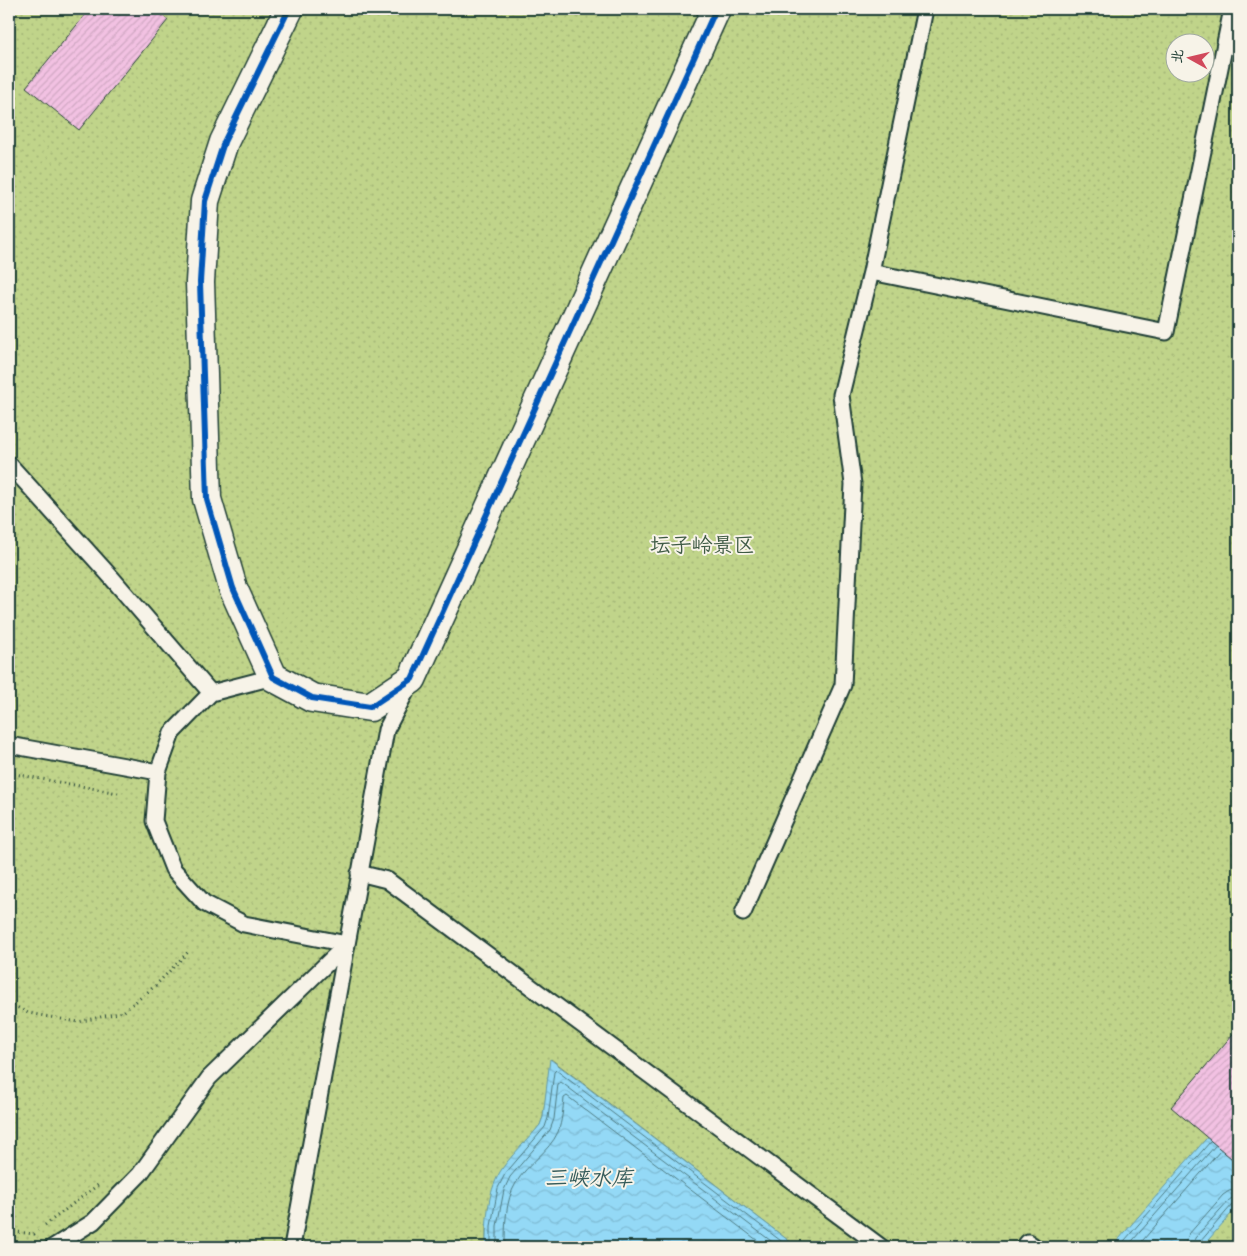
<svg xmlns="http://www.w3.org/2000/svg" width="1247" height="1256" font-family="Caveat,'LXGW WenKai TC',sans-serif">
  <defs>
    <pattern id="park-dots" width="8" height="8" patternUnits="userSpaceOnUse" patternTransform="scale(1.25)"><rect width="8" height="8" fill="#c0d48a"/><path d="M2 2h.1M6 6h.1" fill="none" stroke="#a5b778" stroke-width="1.8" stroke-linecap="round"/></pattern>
    <pattern id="water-waves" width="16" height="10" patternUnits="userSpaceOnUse" patternTransform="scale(1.25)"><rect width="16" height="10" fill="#94d9f6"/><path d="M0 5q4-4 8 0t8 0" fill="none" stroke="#7fbbd4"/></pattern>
    <pattern id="building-hatch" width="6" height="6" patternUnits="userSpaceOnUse" patternTransform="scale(1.25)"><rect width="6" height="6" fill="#f2c1e2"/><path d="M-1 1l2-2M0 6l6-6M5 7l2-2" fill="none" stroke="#cfa7c2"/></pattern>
  </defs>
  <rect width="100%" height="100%" fill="#f6e9e7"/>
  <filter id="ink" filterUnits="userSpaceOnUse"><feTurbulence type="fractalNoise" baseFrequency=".02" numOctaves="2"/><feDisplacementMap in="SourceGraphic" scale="10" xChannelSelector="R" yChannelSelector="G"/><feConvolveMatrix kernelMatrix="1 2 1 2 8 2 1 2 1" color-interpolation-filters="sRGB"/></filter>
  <g filter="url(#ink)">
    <!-- park -->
    <path fill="url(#park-dots)" stroke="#70885f" fill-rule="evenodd" d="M 9,9 L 1238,9 L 1238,1247 L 797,1247 L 551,1059 L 543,1117 L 540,1125 L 532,1135 L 486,1225 L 486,1247 L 9,1247 ZM 1174,42 L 1204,42 L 1204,72 L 1174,72 Z"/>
    <!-- water -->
    <path fill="url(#water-waves)" stroke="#659ba8" d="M 550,1059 L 797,1247 L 486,1247 C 486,1223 487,1194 500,1172 C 509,1157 528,1140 540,1125 L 543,1117 Z
      M 1238,1102 L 1238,1206 L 1202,1247 L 1112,1247 Z"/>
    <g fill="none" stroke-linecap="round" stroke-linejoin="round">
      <!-- shore -->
      <path stroke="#4e7b82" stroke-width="1" d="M 491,1247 L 491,1226 L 498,1188 L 505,1174 L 545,1127 L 548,1118 L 554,1072 L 556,1070 L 789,1247
        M 497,1247 L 497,1226 L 504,1190 L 510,1177 L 550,1130 L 554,1119 L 558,1084 L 561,1082 L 779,1247
        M 505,1247 C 505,1226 505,1201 516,1183 C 527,1164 549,1152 558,1132 C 562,1121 563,1109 564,1098 L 567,1096 L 766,1247
        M 1119,1247 L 1210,1142
        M 1127,1247 L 1215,1146
        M 1137,1247 L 1220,1151
        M 1185,1247 L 1186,1241 L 1189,1234 L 1223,1195 L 1229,1191 L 1238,1189
        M 1193,1247 L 1195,1238 L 1228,1201 L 1232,1198 L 1238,1197
        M 1199,1247 L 1200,1242 L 1232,1205 L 1238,1203"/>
    </g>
    <!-- building -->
    <path fill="url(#building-hatch)" stroke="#1f3d34" d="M 90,9 L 154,9 L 168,20 L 79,130 L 26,87 Z
      M 1238,1028 L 1238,1164 L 1171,1107 Z"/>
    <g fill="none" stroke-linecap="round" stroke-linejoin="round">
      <defs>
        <path id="service" d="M 925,9 L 871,272 L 1166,332 L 1232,9
          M 9,464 L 111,577 L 211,693
          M 273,677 L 211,693 L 172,733 L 158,772 L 154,821 L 173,869 L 204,903 L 244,924 L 347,944
          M 9,745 L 158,772
          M 359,873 L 387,880 L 881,1247
          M 743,913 L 843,685 L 853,484 L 841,395 L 871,272
          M 53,1247 L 93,1222 L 140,1174 L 209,1078 L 347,944
          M 292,1247 L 386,730 L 408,688
          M 1024,1247 L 1028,1242 L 1035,1247"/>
        <path id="tertiary" d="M 289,9 L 224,142 L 205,201 L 200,282 L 207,499 L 233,588 L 273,677 L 312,698 L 370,707 L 412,679 L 716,9"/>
      </defs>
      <!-- service casing -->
      <use href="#service" stroke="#1f3d34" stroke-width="19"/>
      <!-- tertiary casing -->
      <use href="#tertiary" stroke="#1f3d34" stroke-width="31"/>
      <!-- path -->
      <path stroke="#1f3d34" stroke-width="3" stroke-dasharray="1 4" stroke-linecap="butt" d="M 9,773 L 118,793
        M 9,1003 L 28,1013 L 78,1022 L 123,1012 L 155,986 L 189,951
        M 45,1225 L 98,1185
        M 9,1231 L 34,1234 L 38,1231"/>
      <!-- service -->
      <use href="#service" stroke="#f7f3e8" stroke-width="15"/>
      <!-- tertiary -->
      <use href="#tertiary" stroke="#f7f3e8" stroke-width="28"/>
      <defs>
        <path id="cycleway" d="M 289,9 L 224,142 L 205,201 L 200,282 L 207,499 L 233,588 L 273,677 L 312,698 L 370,707 L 412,679 L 716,9"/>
      </defs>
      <!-- cycleway casing -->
      <use href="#cycleway" stroke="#f7f3e8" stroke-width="9"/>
      <!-- cycleway -->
      <use href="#cycleway" stroke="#0057b8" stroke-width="6"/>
    </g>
  </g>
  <g text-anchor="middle" stroke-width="4" stroke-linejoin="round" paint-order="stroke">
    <!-- park labels -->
    <g font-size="21" fill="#3f5b45" stroke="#f7f3e8">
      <text x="702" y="552">坛子岭景区</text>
    </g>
    <!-- water labels -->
    <g font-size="22" font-style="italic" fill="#365c5b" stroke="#f7f3e8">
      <text x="589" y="1185">三峡水库</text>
    </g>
  </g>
  <!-- margin -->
  <rect width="1247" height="1256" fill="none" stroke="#f7f3e8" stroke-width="30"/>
  <rect x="15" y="15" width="1217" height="1226" fill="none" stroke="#1f3d34" stroke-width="2" filter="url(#ink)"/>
  <!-- north arrow -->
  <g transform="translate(1190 58) rotate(278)"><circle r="24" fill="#f7f3e8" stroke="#a1aaa0"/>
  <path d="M0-4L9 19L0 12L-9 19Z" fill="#d1495b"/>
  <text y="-8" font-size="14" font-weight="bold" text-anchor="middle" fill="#1f3d34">北</text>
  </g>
</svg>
